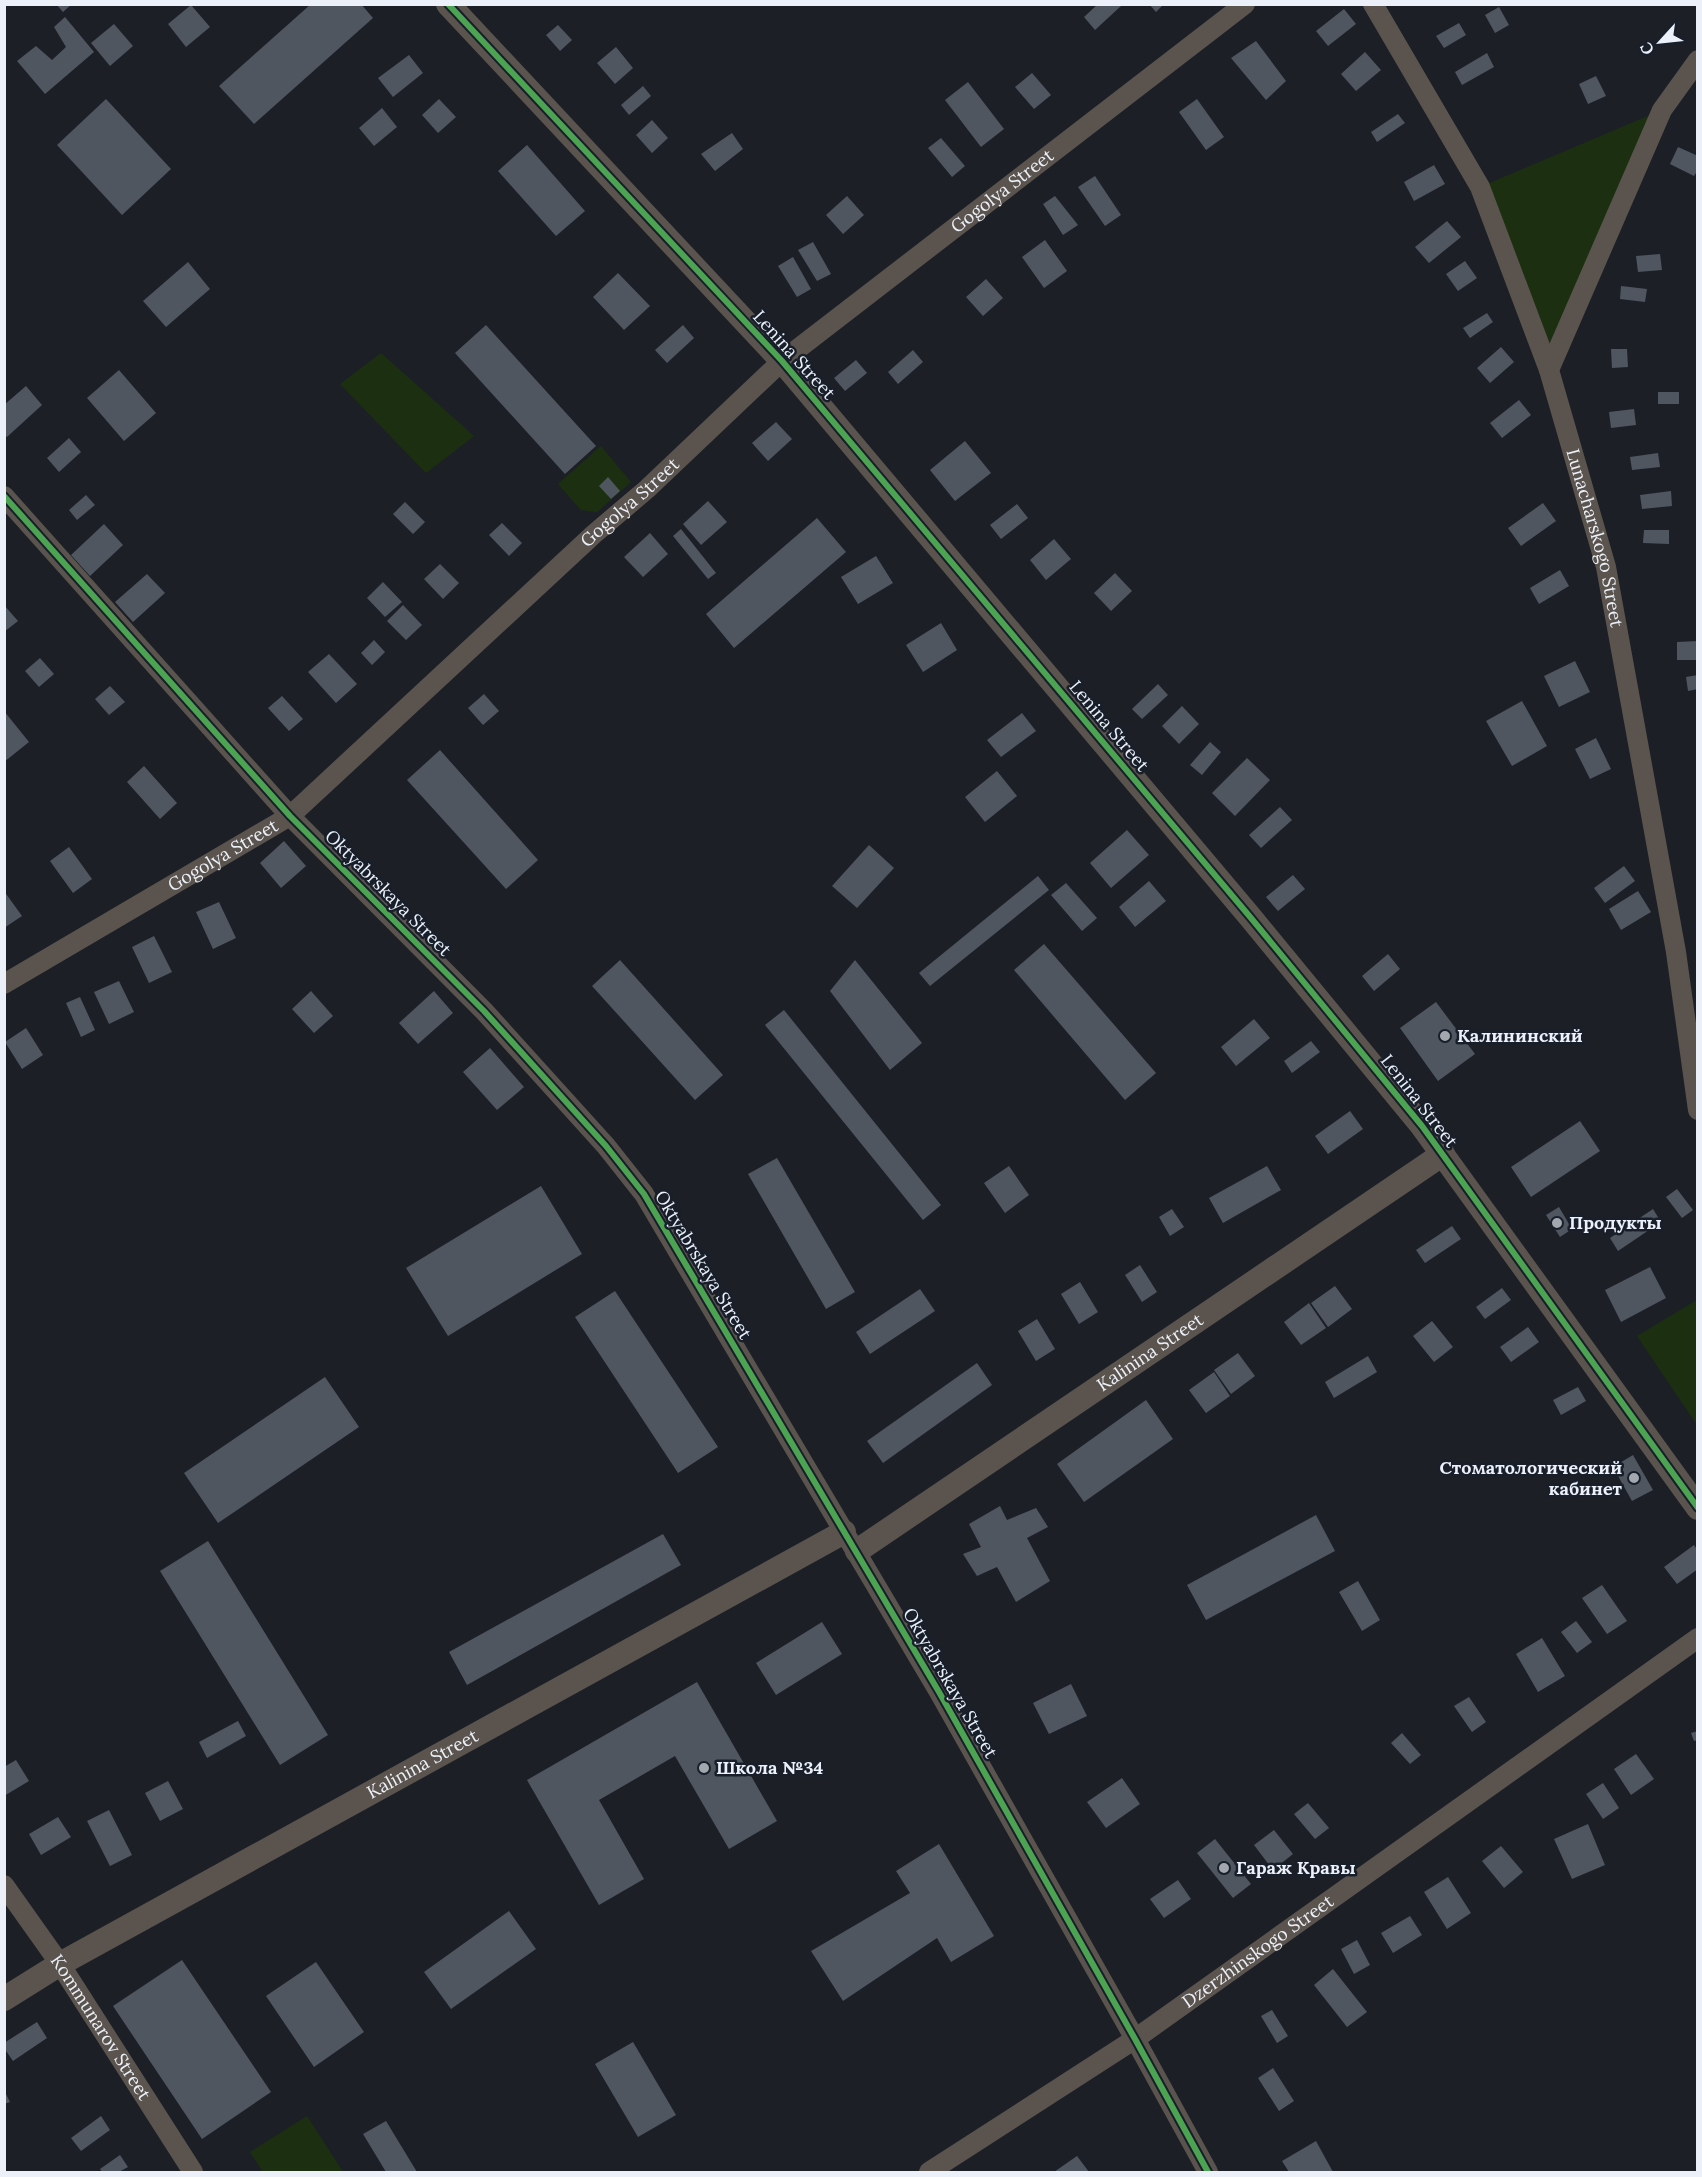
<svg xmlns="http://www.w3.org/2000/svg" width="1702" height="2177" font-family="Lora,serif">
  <rect width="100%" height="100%" fill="#1c2026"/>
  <!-- green -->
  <path fill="#1c3011" d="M 1662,110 L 1549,370 L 1480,187 Z
    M 381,353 L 474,436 L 426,473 L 340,384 Z
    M 601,446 L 631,482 L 597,512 L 581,510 L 558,484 Z
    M 1697,1300 L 1697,1425 L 1637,1336 Z
    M 307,2116 L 343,2172 L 263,2172 L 250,2152 Z"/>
  <!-- building -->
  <path fill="#4f5660" d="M 56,4 L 72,4 L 63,12 Z
    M 311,4 L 361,4 L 373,18 L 254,124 L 219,86 Z
    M 1098,4 L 1119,4 L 1121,6 L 1095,30 L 1084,17 Z
    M 1149,4 L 1164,4 L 1156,12 Z
    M 191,5 L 210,27 L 186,47 L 168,24 Z
    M 1499,7 L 1509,25 L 1495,33 L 1485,15 Z
    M 1344,9 L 1356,24 L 1328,46 L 1316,31 Z
    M 65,17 L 94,52 L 45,94 L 17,61 L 36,46 L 52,60 L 66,47 L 54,27 Z
    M 1459,23 L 1466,35 L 1444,48 L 1436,36 Z
    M 114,24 L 133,46 L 110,66 L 91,43 Z
    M 558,25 L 572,40 L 560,51 L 546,35 Z
    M 1256,41 L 1286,81 L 1266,100 L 1231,58 Z
    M 616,47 L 633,68 L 615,84 L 597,63 Z
    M 1365,52 L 1381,70 L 1356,91 L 1341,74 Z
    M 1487,53 L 1494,67 L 1462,85 L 1455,72 Z
    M 409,55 L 423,73 L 393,97 L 378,78 Z
    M 1032,73 L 1051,95 L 1034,109 L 1015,87 Z
    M 1596,76 L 1606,96 L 1588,104 L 1579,84 Z
    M 968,82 L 1004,129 L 981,147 L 945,100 Z
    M 643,86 L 651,96 L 629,115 L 621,105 Z
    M 106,99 L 171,169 L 122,215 L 57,145 Z
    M 439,99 L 456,117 L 438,133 L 422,115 Z
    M 1197,99 L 1224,137 L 1206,150 L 1179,112 Z
    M 382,108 L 397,127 L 374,146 L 359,128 Z
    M 1398,114 L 1405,123 L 1377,142 L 1371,132 Z
    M 652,120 L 668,138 L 652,153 L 636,135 Z
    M 732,133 L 743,149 L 715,171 L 701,154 Z
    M 941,138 L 965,166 L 952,177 L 928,148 Z
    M 527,145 L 585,211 L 556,236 L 498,171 Z
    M 1678,147 L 1698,156 L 1698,170 L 1694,176 L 1670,164 Z
    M 1434,165 L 1445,184 L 1414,201 L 1404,182 Z
    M 1095,176 L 1121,215 L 1105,226 L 1078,187 Z
    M 847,196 L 864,215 L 843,234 L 826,215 Z
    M 1055,196 L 1078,225 L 1063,235 L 1043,204 Z
    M 1447,221 L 1461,237 L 1429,263 L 1415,247 Z
    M 1045,240 L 1067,271 L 1044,288 L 1022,257 Z
    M 813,242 L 831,274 L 817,281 L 798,250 Z
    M 1660,254 L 1662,270 L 1638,272 L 1636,256 Z
    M 793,257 L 811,289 L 797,297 L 778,266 Z
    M 1465,261 L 1477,278 L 1458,291 L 1446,274 Z
    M 188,262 L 210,289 L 166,327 L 143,301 Z
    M 618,273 L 650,306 L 624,330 L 593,297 Z
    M 986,279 L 1003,298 L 983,316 L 966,297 Z
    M 1621,286 L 1647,289 L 1645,302 L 1620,299 Z
    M 1487,313 L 1493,322 L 1470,338 L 1463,328 Z
    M 486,325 L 596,446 L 565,474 L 455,353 Z
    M 683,325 L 694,338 L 667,363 L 655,350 Z
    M 1501,347 L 1514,362 L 1490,383 L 1477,368 Z
    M 1611,349 L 1627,349 L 1628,367 L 1612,368 Z
    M 913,350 L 923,362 L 898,384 L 888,372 Z
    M 856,360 L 867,373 L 845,391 L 834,378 Z
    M 119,370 L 156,413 L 124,441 L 87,398 Z
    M 26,386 L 42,405 L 7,437 L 4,434 L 4,405 Z
    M 1658,392 L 1679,392 L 1679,404 L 1658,404 Z
    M 1519,400 L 1531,415 L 1502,438 L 1490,423 Z
    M 1634,409 L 1636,425 L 1611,428 L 1609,412 Z
    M 776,422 L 792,439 L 768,461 L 752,443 Z
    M 69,438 L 81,452 L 59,472 L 47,458 Z
    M 965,441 L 991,473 L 955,501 L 930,470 Z
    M 1658,453 L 1660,467 L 1632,470 L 1630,457 Z
    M 608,477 L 620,491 L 611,499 L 599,486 Z
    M 1671,491 L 1672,506 L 1642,509 L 1640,495 Z
    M 86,495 L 95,505 L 77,520 L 69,510 Z
    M 708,501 L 727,522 L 701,545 L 683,524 Z
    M 405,502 L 425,522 L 413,534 L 393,514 Z
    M 1543,503 L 1556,521 L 1521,546 L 1508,528 Z
    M 1017,504 L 1028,518 L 1001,539 L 990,525 Z
    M 817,518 L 846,552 L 734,648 L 706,614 Z
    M 502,523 L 522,543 L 509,556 L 489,535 Z
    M 104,524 L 123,545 L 90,576 L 71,555 Z
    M 681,529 L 716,573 L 708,579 L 673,536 Z
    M 1644,530 L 1669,530 L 1669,544 L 1643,543 Z
    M 650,533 L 668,554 L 643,577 L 624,557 Z
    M 1054,539 L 1071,559 L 1046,580 L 1030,560 Z
    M 876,556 L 893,583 L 858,604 L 841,577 Z
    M 440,564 L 459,583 L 443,599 L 424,579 Z
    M 1560,570 L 1569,586 L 1539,604 L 1530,588 Z
    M 1115,573 L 1132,591 L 1111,611 L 1094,593 Z
    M 147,574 L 165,593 L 133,622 L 115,602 Z
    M 383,582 L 402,602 L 385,617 L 367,598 Z
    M 4,605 L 18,621 L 4,632 Z
    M 403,605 L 422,625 L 406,640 L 387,621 Z
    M 941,623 L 957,650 L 923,672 L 906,645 Z
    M 374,640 L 385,652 L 372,665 L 361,653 Z
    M 1698,641 L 1698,660 L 1677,660 L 1677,642 Z
    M 329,654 L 357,684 L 336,703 L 308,672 Z
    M 40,658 L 54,674 L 39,687 L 25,671 Z
    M 1575,661 L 1590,692 L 1559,707 L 1544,676 Z
    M 1698,675 L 1698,689 L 1688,691 L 1686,677 Z
    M 1158,684 L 1168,695 L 1142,719 L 1132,709 Z
    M 110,686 L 125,702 L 109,715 L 95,699 Z
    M 484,694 L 499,711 L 483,725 L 468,708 Z
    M 282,696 L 303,719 L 289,731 L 268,708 Z
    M 1522,701 L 1547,746 L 1512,766 L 1486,721 Z
    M 1182,706 L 1199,724 L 1179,744 L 1162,726 Z
    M 4,711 L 29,742 L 4,762 Z
    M 1022,713 L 1036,731 L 1001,757 L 987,740 Z
    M 1596,738 L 1611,769 L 1590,779 L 1575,749 Z
    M 1210,742 L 1221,752 L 1202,775 L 1190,765 Z
    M 440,750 L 538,860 L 506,889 L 407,780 Z
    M 1247,758 L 1270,780 L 1235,816 L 1212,793 Z
    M 144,766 L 177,803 L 160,819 L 127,782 Z
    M 997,771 L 1017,796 L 985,822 L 965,797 Z
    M 1280,807 L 1292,820 L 1261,848 L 1249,835 Z
    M 1127,830 L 1149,855 L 1111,888 L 1090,863 Z
    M 284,841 L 306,866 L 281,888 L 260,863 Z
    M 869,845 L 894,868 L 857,908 L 832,886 Z
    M 69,847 L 92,879 L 73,893 L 50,861 Z
    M 1624,866 L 1635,881 L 1605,903 L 1594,888 Z
    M 1293,875 L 1305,889 L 1278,911 L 1266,897 Z
    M 1038,876 L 1049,890 L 930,986 L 919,973 Z
    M 1149,881 L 1166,901 L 1135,927 L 1119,907 Z
    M 1066,883 L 1097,918 L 1082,931 L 1051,895 Z
    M 4,891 L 22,916 L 4,928 Z
    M 1638,891 L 1651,912 L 1621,930 L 1609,909 Z
    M 219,902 L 236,938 L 213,949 L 196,912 Z
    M 154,936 L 172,972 L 149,983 L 132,947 Z
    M 1044,944 L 1156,1073 L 1125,1100 L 1014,970 Z
    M 1388,954 L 1400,969 L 1374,991 L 1362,976 Z
    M 620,960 L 723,1075 L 695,1100 L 592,986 Z
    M 855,960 L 922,1043 L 890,1070 L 830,991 Z
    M 119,981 L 134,1012 L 109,1024 L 94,992 Z
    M 311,991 L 333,1016 L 314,1033 L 292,1009 Z
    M 434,991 L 453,1013 L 418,1044 L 399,1023 Z
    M 80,997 L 95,1030 L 81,1037 L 66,1003 Z
    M 1436,1002 L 1475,1054 L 1438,1081 L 1400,1028 Z
    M 784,1010 L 941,1205 L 923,1220 L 765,1025 Z
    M 1254,1019 L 1270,1038 L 1236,1066 L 1221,1047 Z
    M 26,1028 L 43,1055 L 22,1069 L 5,1042 Z
    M 1311,1041 L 1320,1052 L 1292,1073 L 1284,1061 Z
    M 490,1048 L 524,1087 L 497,1110 L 463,1072 Z
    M 1350,1111 L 1363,1129 L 1328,1154 L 1315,1136 Z
    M 1580,1121 L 1600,1151 L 1531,1197 L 1511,1167 Z
    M 777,1158 L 855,1292 L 826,1309 L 748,1174 Z
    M 1009,1166 L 1029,1195 L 1005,1213 L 984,1183 Z
    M 1267,1166 L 1281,1190 L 1223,1223 L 1209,1198 Z
    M 541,1186 L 582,1254 L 448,1336 L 406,1268 Z
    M 1677,1189 L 1693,1210 L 1682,1218 L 1666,1197 Z
    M 1559,1207 L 1572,1229 L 1560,1237 L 1546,1215 Z
    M 1172,1209 L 1184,1227 L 1170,1236 L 1159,1217 Z
    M 1653,1209 L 1661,1222 L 1618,1251 L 1610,1238 Z
    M 1452,1226 L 1461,1239 L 1425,1263 L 1416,1250 Z
    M 1140,1265 L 1157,1292 L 1142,1302 L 1125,1275 Z
    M 1650,1267 L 1666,1298 L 1621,1322 L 1605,1290 Z
    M 1080,1282 L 1098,1312 L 1079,1324 L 1061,1294 Z
    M 1335,1286 L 1352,1309 L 1328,1327 L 1311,1303 Z
    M 1502,1288 L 1511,1300 L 1485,1319 L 1476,1307 Z
    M 920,1289 L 935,1311 L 870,1354 L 856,1332 Z
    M 615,1291 L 718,1447 L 678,1473 L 575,1317 Z
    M 1309,1303 L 1326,1328 L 1301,1345 L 1284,1322 Z
    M 1037,1319 L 1055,1349 L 1036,1361 L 1018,1331 Z
    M 1432,1321 L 1453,1347 L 1434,1362 L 1413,1336 Z
    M 1528,1327 L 1539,1342 L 1511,1362 L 1500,1347 Z
    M 1238,1353 L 1255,1376 L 1231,1394 L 1214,1370 Z
    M 1368,1356 L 1377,1372 L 1334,1398 L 1325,1382 Z
    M 977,1363 L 992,1385 L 883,1463 L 867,1441 Z
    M 1214,1372 L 1230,1396 L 1206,1413 L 1189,1390 Z
    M 325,1377 L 359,1427 L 218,1523 L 184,1473 Z
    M 1578,1387 L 1586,1401 L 1561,1415 L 1553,1400 Z
    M 1146,1400 L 1173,1439 L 1084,1502 L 1057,1464 Z
    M 1633,1455 L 1653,1490 L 1632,1501 L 1613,1467 Z
    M 1000,1506 L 1007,1520 L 1036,1508 L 1048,1527 L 1027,1538 L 1050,1581 L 1016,1602 L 997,1567 L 977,1576 L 963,1554 L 981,1547 L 969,1524 Z
    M 1316,1515 L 1335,1551 L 1206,1620 L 1187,1585 Z
    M 663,1534 L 681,1565 L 467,1685 L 449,1652 Z
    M 208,1541 L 328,1735 L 280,1765 L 160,1571 Z
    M 1694,1545 L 1698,1551 L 1698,1569 L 1677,1584 L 1664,1567 Z
    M 1358,1581 L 1380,1620 L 1362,1631 L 1339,1592 Z
    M 1602,1585 L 1627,1621 L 1607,1634 L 1582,1598 Z
    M 1576,1621 L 1592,1642 L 1577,1653 L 1561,1632 Z
    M 822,1622 L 842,1654 L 776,1695 L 756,1663 Z
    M 1542,1638 L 1565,1676 L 1538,1692 L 1516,1654 Z
    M 697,1682 L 777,1821 L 729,1849 L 675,1756 L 599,1800 L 644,1879 L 599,1905 L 527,1780 Z
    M 1071,1684 L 1087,1716 L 1049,1734 L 1033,1703 Z
    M 1469,1697 L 1486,1722 L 1472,1732 L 1454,1706 Z
    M 238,1721 L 246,1736 L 207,1758 L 199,1742 Z
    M 1698,1731 L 1698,1740 L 1694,1741 L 1691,1733 Z
    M 1402,1733 L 1421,1755 L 1410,1764 L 1391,1743 Z
    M 1636,1754 L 1654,1779 L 1631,1795 L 1614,1769 Z
    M 16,1760 L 29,1781 L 4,1796 L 4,1767 Z
    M 1122,1778 L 1140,1804 L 1106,1828 L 1087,1802 Z
    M 168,1781 L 183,1809 L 160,1821 L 145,1793 Z
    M 1603,1783 L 1619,1808 L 1603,1819 L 1586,1794 Z
    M 1308,1803 L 1329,1828 L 1315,1839 L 1294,1814 Z
    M 109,1810 L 132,1855 L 110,1866 L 87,1821 Z
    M 58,1817 L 71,1837 L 41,1855 L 29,1834 Z
    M 1588,1824 L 1605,1865 L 1572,1879 L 1554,1839 Z
    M 1274,1830 L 1293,1854 L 1273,1870 L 1254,1845 Z
    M 1215,1839 L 1251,1884 L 1233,1898 L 1197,1853 Z
    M 939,1844 L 994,1936 L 951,1962 L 937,1938 L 843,2001 L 811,1951 L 910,1893 L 896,1871 Z
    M 1501,1846 L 1523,1872 L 1504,1888 L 1482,1861 Z
    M 1448,1877 L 1471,1913 L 1447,1929 L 1424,1892 Z
    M 1178,1880 L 1191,1899 L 1164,1918 L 1150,1899 Z
    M 509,1911 L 536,1949 L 451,2009 L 424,1972 Z
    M 1410,1916 L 1422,1935 L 1393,1953 L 1381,1933 Z
    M 1357,1940 L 1370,1965 L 1354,1974 L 1341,1949 Z
    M 182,1960 L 271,2092 L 202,2139 L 113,2006 Z
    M 316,1962 L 364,2032 L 314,2067 L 266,1996 Z
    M 1333,1969 L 1367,2012 L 1347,2027 L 1314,1985 Z
    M 1272,2010 L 1288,2036 L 1277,2043 L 1261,2016 Z
    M 37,2022 L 47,2038 L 13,2061 L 4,2048 L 4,2043 Z
    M 633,2042 L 676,2115 L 638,2137 L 595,2064 Z
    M 1273,2068 L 1294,2101 L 1279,2111 L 1258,2078 Z
    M 4,2090 L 10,2102 L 4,2104 Z
    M 101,2116 L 110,2130 L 81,2151 L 71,2138 Z
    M 386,2121 L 417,2172 L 386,2172 L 363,2134 Z
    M 1316,2141 L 1333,2172 L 1289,2172 L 1282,2161 Z
    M 120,2155 L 128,2167 L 119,2172 L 102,2172 L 100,2169 Z
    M 1077,2156 L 1089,2172 L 1054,2172 Z"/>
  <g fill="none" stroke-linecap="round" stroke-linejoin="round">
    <!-- minor -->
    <g stroke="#5b544e" stroke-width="20">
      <path id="s1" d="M 1373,4 L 1480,187 L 1549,370 L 1606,567 L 1676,952 L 1698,1110"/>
      <path d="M 1549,370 L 1662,110 L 1698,60"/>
      <path d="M 4,496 L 290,816 L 484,1011 L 606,1146 L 644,1194 L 939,1692 L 1135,2039 L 1208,2172"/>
      <path id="s2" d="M 4,984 L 290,816 L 594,534 L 647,489 L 782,361 L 1245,4"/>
      <path id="s3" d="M 4,1885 L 60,1964 L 193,2172"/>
      <path id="s4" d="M 929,2172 L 1135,2039 L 1698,1638"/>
    </g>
    <!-- tertiary -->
    <g stroke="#5b544e" stroke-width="24">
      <path d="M 448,4 L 782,361 L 1251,918 L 1422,1126 L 1698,1508"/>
      <path id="s5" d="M 857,1551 L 1443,1154"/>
      <path id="s6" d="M 4,1999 L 60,1964 L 844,1532"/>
    </g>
    <defs>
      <path id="cycleway" d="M 448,4 L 782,361 L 1251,918 L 1422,1126 L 1698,1508
        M 4,496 L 290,816 L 484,1011 L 606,1146 L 644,1194 L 939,1692 L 1135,2039 L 1208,2172"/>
    </defs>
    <!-- cycleway casing -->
    <use href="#cycleway" stroke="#181f2a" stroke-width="10"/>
    <!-- cycleway -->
    <use href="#cycleway" stroke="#4ca352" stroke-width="6"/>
  </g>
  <!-- markers -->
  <g fill="#a3a8af" stroke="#181f2a" stroke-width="2">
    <circle cx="1445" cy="1036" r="6"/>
    <circle cx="1557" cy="1223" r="6"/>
    <circle cx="1634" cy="1478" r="6"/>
    <circle cx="704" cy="1768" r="6"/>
    <circle cx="1224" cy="1868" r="6"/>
  </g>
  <g text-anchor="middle" stroke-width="5" stroke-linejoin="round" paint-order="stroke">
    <!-- street labels -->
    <g font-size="18" fill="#ecf1f9" stroke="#181f2a">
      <text dy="6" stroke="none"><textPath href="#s2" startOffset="1280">Gogolya Street</textPath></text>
      <text transform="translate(794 355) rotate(48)" y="6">Lenina Street</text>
      <text dy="6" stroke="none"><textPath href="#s2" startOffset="794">Gogolya Street</textPath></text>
      <text dy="6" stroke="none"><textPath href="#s1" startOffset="582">Lunacharskogo Street</textPath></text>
      <text transform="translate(1109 726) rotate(50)" y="6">Lenina Street</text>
      <text dy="6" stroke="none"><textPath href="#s2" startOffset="254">Gogolya Street</textPath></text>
      <text transform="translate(388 893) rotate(45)" y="6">Oktyabrskaya Street</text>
      <text transform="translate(1419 1101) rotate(52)" y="6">Lenina Street</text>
      <text transform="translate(703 1265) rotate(59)" y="6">Oktyabrskaya Street</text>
      <text dy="6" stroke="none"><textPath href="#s5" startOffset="354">Kalinina Street</textPath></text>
      <text transform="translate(950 1683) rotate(60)" y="6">Oktyabrskaya Street</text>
      <text dy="6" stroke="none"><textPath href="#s6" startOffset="480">Kalinina Street</textPath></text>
      <text dy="6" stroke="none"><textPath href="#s4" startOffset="396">Dzerzhinskogo Street</textPath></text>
      <text dy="6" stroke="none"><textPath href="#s3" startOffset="172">Kommunarov Street</textPath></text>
    </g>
    <!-- poi labels -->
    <g font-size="18" font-weight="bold" fill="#ecf1f9" stroke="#181f2a" text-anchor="start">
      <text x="1457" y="1042">Калининский</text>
      <text x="1569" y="1229">Продукты</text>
      <text x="1622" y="1474" text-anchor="end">Стоматологический<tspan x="1622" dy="21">кабинет</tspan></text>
      <text x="716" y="1774">Школа №34</text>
      <text x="1236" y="1874">Гараж Кравы</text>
    </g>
  </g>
  <!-- border -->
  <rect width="1702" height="2177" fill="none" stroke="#ecf1f9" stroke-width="12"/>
  <!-- north arrow -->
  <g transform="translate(1660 42) rotate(243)" stroke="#181f2a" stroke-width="4.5" paint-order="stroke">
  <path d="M0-4.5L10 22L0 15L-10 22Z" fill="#ecf1f9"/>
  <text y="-9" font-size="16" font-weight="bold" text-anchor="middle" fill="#ecf1f9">С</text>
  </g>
</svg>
